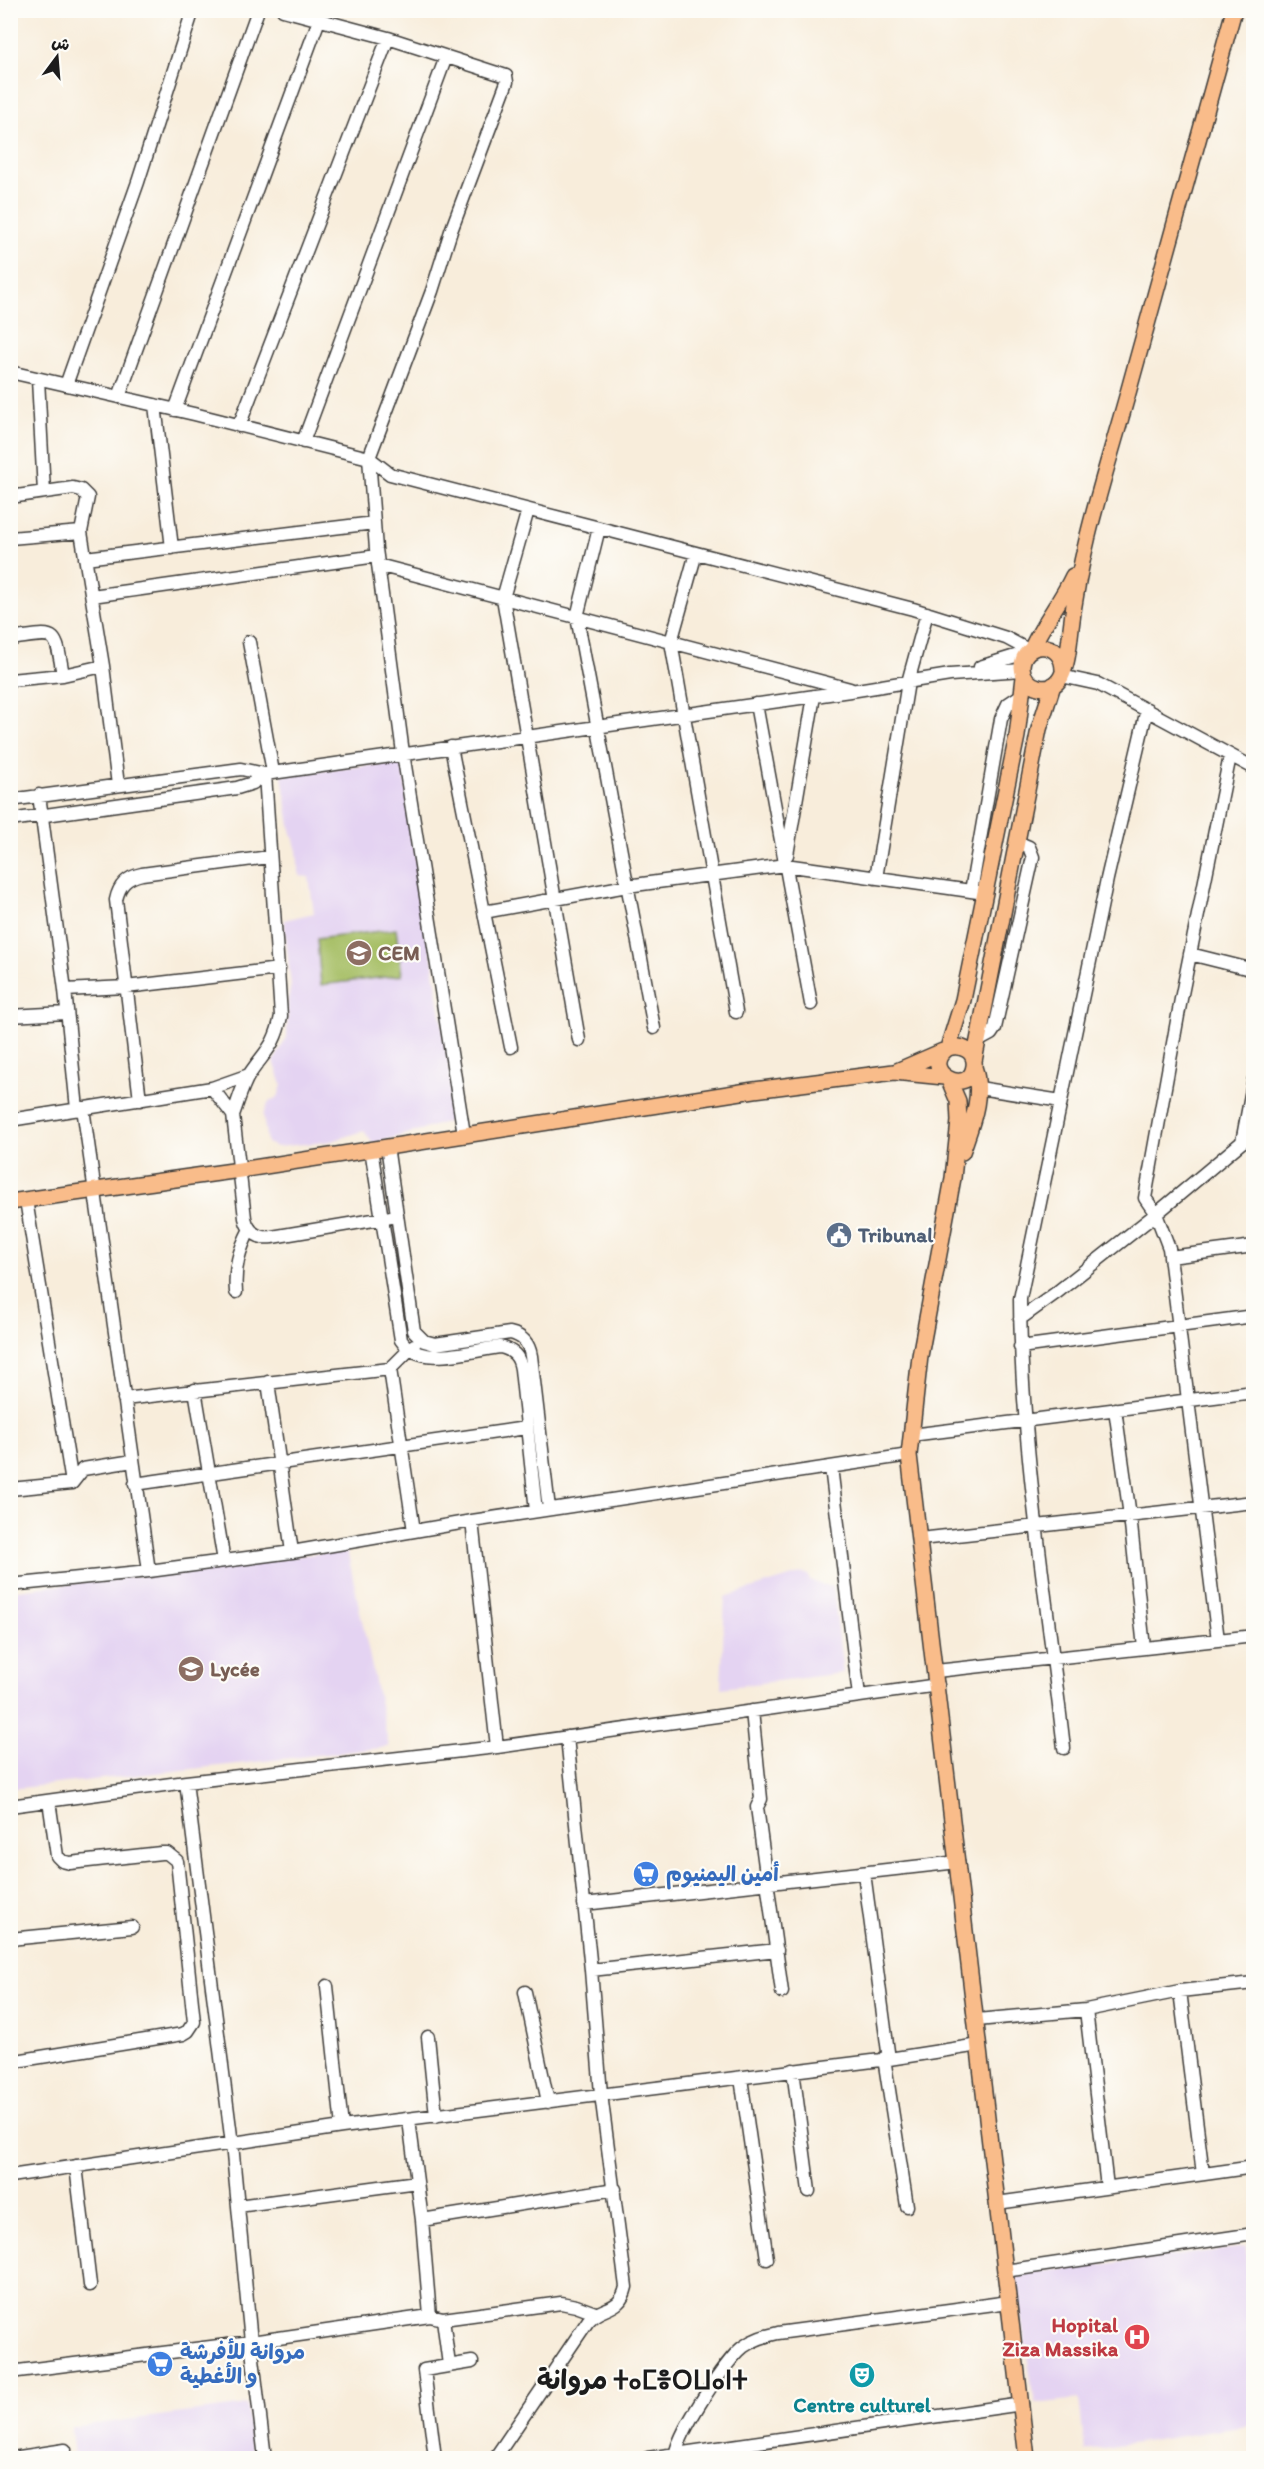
<svg xmlns="http://www.w3.org/2000/svg" width="1264" height="2469" font-family="Itim,'Playpen Sans Arabic','Noto Sans Tifinagh',sans-serif">
  <rect width="100%" height="100%" fill="#fdfcf7"/>
  <filter id="ink" filterUnits="userSpaceOnUse"><feTurbulence type="fractalNoise" baseFrequency=".0167" numOctaves="2"/><feDisplacementMap in="SourceGraphic" scale="12" xChannelSelector="R" yChannelSelector="G"/><feConvolveMatrix kernelMatrix="1 2 1 2 8 2 1 2 1" color-interpolation-filters="sRGB"/></filter>
  <filter id="wash" filterUnits="userSpaceOnUse"><feTurbulence type="fractalNoise" baseFrequency=".008" numOctaves="4" result="noise"/><feDisplacementMap in="SourceGraphic" scale="24" xChannelSelector="R" yChannelSelector="G"/><feGaussianBlur stdDeviation="1.35" result="paint"/><feColorMatrix in="noise" values="0 0 0 0 0 0 0 0 0 0 0 0 0 0 0 0 0 1.4 0 .05"/><feComposite in="paint" operator="in"/></filter>
  <g filter="url(#wash)">
    <rect width="100%" height="100%" fill="#f8eddb"/>
    <!-- built -->
    <path fill="#e4d3f2" d="M 402,762 L 457,1119 L 373,1144 L 364,1131 L 331,1141 L 277,1147 L 267,1143 L 263,1115 L 269,1102 L 278,1097 L 282,1085 L 274,1061 L 287,1037 L 288,1000 L 291,985 L 284,920 L 314,913 L 309,877 L 299,876 L 297,851 L 290,826 L 282,775 Z
      M 347,1550 L 389,1747 L 11,1789 L 10,1591 Z
      M 803,1573 L 808,1575 L 810,1581 L 833,1587 L 843,1673 L 721,1688 L 725,1597 Z
      M 1246,2247 L 1253,2425 L 1085,2451 L 1079,2399 L 1035,2404 L 1014,2275 Z
      M 247,2405 L 253,2458 L 74,2458 L 71,2427 Z"/>
    <!-- green -->
    <path fill="#a5be64" stroke="#606d40" stroke-width="1.5" d="M 396,929 L 402,975 L 321,985 L 317,939 Z"/>
  </g>
  <g filter="url(#ink)">
    <g fill="none" stroke-linecap="round" stroke-linejoin="round">
      <defs>
        <path id="minor" d="M 283,10 L 388,38 L 506,76 L 507,82 L 451,231 L 432,291 L 369,458 L 376,549 L 403,753 L 464,1134
          M 10,372 L 194,414 L 369,458 L 390,474 L 913,609 L 1006,638 L 1030,651
          M 38,379 L 44,492
          M 66,385 L 138,182 L 193,10
          M 119,397 L 258,10
          M 155,405 L 172,548
          M 175,410 L 319,20
          M 239,426 L 388,38
          M 303,442 L 446,57
          M 10,497 L 73,488 L 81,490 L 88,497 L 81,532 L 103,666 L 118,785
          M 528,510 L 503,598 L 579,1040
          M 599,528 L 577,617 L 654,1028
          M 10,538 L 81,532
          M 696,553 L 671,642 L 736,1012
          M 85,558 L 374,523
          M 378,565 L 850,689
          M 92,596 L 377,556
          M 10,639 C 57,633 55,627 63,675
          M 249,642 L 273,772
          M 980,667 L 1028,652
          M 1061,676 L 1098,684 L 1254,768
          M 10,680 L 63,675 L 103,666
          M 756,704 L 811,1004
          M 451,747 L 511,1047
          M 39,795 L 65,990 L 77,1109
          M 10,800 L 241,769 L 265,774 L 857,690 L 950,675 L 1022,670
          M 10,820 L 237,788 L 253,783 L 260,774
          M 787,855 L 814,696
          M 876,878 L 908,682 L 927,613
          M 971,891 L 1001,719 L 1008,704 L 1023,694
          M 484,912 L 627,886 L 785,865 L 985,893
          M 1190,954 L 1254,970
          M 65,990 L 126,987 L 279,969
          M 10,1016 L 66,1013
          M 980,1040 L 991,1034 L 995,1028 L 1033,857 L 1029,847 L 1017,842
          M 212,1088 L 249,1075
          M 979,1088 L 1061,1101
          M 140,1100 L 116,900 C 119,885 127,877 142,874 L 269,857
          M 83,1108 L 149,1571
          M 233,1115 C 238,1102 242,1086 249,1075 C 265,1051 275,1047 281,1016 L 265,774
          M 10,1120 L 212,1088 L 233,1115 L 245,1218 C 248,1232 258,1239 272,1237 L 397,1216
          M 1242,1142 L 1254,1079
          M 387,1146 L 414,1331 L 424,1341 L 435,1344 L 510,1333 C 523,1336 529,1343 531,1356 L 549,1509
          M 371,1149 L 401,1340 C 420,1369 471,1350 500,1347 C 513,1350 519,1356 521,1369 L 536,1511
          M 26,1200 L 72,1483
          M 1170,1257 L 1254,1246
          M 236,1292 C 234,1268 239,1250 250,1229
          M 1020,1319 L 1056,1293 L 1156,1214 L 1242,1142 L 1254,1135
          M 1020,1347 L 1254,1316
          M 390,1369 L 414,1531
          M 268,1382 L 292,1552
          M 195,1390 L 224,1561
          M 124,1399 L 390,1369 L 414,1345
          M 1115,1409 L 1130,1516 L 1144,1648
          M 911,1435 L 1254,1392
          M 831,1467 L 859,1696
          M 135,1484 L 526,1428
          M 10,1489 L 72,1483 L 83,1469 L 133,1461
          M 472,1521 L 497,1747
          M 920,1539 L 1254,1502
          M 10,1585 L 149,1571 L 292,1552 L 472,1521 L 909,1455
          M 1218,1640 L 1169,1248 L 1156,1214 L 1145,1198 L 1181,999 L 1230,756
          M 936,1671 L 1254,1636
          M 752,1711 L 761,1799 L 757,1807 L 782,1992
          M 1064,1748 C 1047,1599 1021,1449 1020,1299 L 1107,879 L 1147,709
          M 186,1782 L 232,2144 L 251,2342 L 265,2458
          M 10,1806 L 186,1782 L 497,1747 L 938,1685
          M 864,1873 L 889,2059
          M 584,1904 L 958,1862
          M 10,1939 L 132,1927
          M 591,1970 L 777,1950
          M 327,1986 L 342,2127
          M 1180,1991 L 1203,2174
          M 525,1992 L 548,2102
          M 1086,2010 L 1107,2187
          M 977,2020 L 1086,2010 L 1180,1991 L 1254,1983
          M 428,2037 L 436,2116
          M 884,2058 L 907,2206
          M 10,2062 L 183,2034 L 188,2031 L 194,2022 L 177,1861 L 167,1853 L 161,1853 L 70,1863 L 62,1861 L 57,1856 L 49,1801
          M 793,2070 L 809,2191
          M 741,2078 L 767,2259
          M 409,2120 L 422,2220 L 430,2316
          M 76,2166 L 90,2285
          M 10,2176 L 342,2127 L 889,2059 L 979,2045
          M 997,2203 L 1254,2167
          M 238,2206 L 417,2182
          M 422,2220 L 615,2189
          M 1005,2271 L 1254,2234
          M 443,2319 L 449,2365
          M 10,2372 L 251,2342 L 430,2316 L 443,2319 L 561,2303 L 576,2306 L 595,2313
          M 13,2458 L 65,2450
          M 435,2458 L 424,2370 L 472,2362
          M 495,2458 L 588,2321 C 602,2305 620,2313 626,2287 L 601,2094 L 591,1970 L 567,1737
          M 648,2458 L 1022,2404
          M 675,2458 C 675,2437 725,2361 743,2347 C 754,2339 765,2336 778,2333 L 1009,2302"/>
        <path id="major" d="M 1031,650 C 1042,624 1061,602 1073,576
          M 1063,670 C 1063,639 1022,640 1022,667 C 1023,688 1051,696 1061,677 C 1068,663 1069,644 1071,628 C 1080,545 1109,463 1131,382 C 1166,258 1199,134 1234,10
          M 948,1048 C 961,1044 976,1051 974,1066 C 970,1099 916,1071 948,1048 L 963,1000 L 1017,736 L 1024,677
          M 974,1061 L 1039,729 L 1053,685
          M 897,1071 L 943,1051
          M 949,1080 L 958,1101 L 959,1121 L 953,1178 L 920,1356 L 909,1455 L 1027,2458
          M 962,1152 C 971,1125 984,1096 974,1067
          M 10,1202 L 240,1170 L 754,1090 L 894,1072 L 944,1077"/>
      </defs>
      <!-- minor casing -->
      <use href="#minor" stroke="#3d3b39" stroke-width="15"/>
      <!-- major casing -->
      <use href="#major" stroke="#3d3b39" stroke-width="18"/>
      <!-- minor -->
      <use href="#minor" stroke="#fff" stroke-width="12"/>
      <!-- major -->
      <use href="#major" stroke="#f9bc8a" stroke-width="15"/>
    </g>
  </g>
  <!-- icons -->
  <defs>
    <symbol id="school-disc" viewBox="-11 -11 22 22"><circle r="9.5" fill="#8d6e63" stroke="#fdfcf7"/><path d="M0-5L7-2L0 1L-7-2ZM-4 1L0 2.5L4 1V4Q0 6-4 4Z" fill="#fff"/></symbol>
    <symbol id="civic-disc" viewBox="-11 -11 22 22"><circle r="9.5" fill="#5c6f8a" stroke="#fdfcf7"/><path d="M-.6-6.5H3V-4.5H.6V-3L4-1V1h2V6H-6V1h2V-1L-.6-3ZM-1.2 2.5V6h2.4V2.5Z" fill="#fff"/></symbol>
    <symbol id="supermarket-disc" viewBox="-11 -11 22 22"><circle r="9.5" fill="#3f7fe0" stroke="#fdfcf7"/><path d="M-6-5.5h2.5l.6 2H6L4.5 2H-2.5L-4.4-4H-6ZM-1.5 3.2a1.3 1.3 0 1 0 .1 0ZM3 3.2a1.3 1.3 0 1 0 .1 0Z" fill="#fff"/></symbol>
    <symbol id="hospital-disc" viewBox="-11 -11 22 22"><circle r="9.5" fill="#e0444e" stroke="#fdfcf7"/><path d="M-5-5h3v3.5h4V-5h3V5h-3V1.5h-4V5h-3Z" fill="#fff"/></symbol>
    <symbol id="theatre-disc" viewBox="-11 -11 22 22"><circle r="9.5" fill="#0f9aa8" stroke="#fdfcf7"/><path d="M-5-5.5Q0-4 5-5.5V0Q5 5 0 6Q-5 5-5 0ZM-3.3-2.5H-1v1.5H-3.3ZM1-2.5H3.3v1.5H1ZM-2.8 1Q0 5.5 2.8 1Z" fill="#fff"/></symbol>
  </defs>
  <g fill-rule="evenodd">
    <use href="#school-disc" x="344" y="938" width="30" height="30"/>
    <use href="#civic-disc" x="824" y="1220" width="30" height="30"/>
    <use href="#school-disc" x="176" y="1654" width="30" height="30"/>
    <use href="#supermarket-disc" x="631" y="1859" width="30" height="30"/>
    <use href="#hospital-disc" x="1122" y="2322" width="30" height="30"/>
    <use href="#supermarket-disc" x="145" y="2349" width="30" height="30"/>
    <use href="#theatre-disc" x="847" y="2360" width="30" height="30"/>
  </g>
  <g text-anchor="middle" stroke-width="4.5" stroke-linejoin="round" paint-order="stroke">
    <!-- education labels -->
    <g font-size="21" font-weight="bold" fill="#785e54" stroke="#fdfcf7" text-anchor="start">
      <text x="378" y="960">CEM</text>
      <text x="210" y="1676">Lycée</text>
    </g>
    <!-- service labels -->
    <g font-size="21" font-weight="bold" fill="#4e5e75" stroke="#fdfcf7" text-anchor="start">
      <text x="858" y="1242">Tribunal</text>
    </g>
    <!-- shop labels -->
    <g font-size="21" font-weight="bold" fill="#366cbe" stroke="#fdfcf7" text-anchor="start">
      <text x="666" y="1881">أمين اليمنيوم</text>
      <text x="180" y="2359">مروانة للأفرشة<tspan x="180" dy="24">و الأغطية</tspan></text>
    </g>
    <!-- health labels -->
    <g font-size="21" font-weight="bold" fill="#be3a42" stroke="#fdfcf7" text-anchor="end">
      <text x="1118" y="2332">Hopital<tspan x="1118" dy="24">Ziza Massika</tspan></text>
    </g>
    <!-- culture labels -->
    <g font-size="21" font-weight="bold" fill="#0d838f" stroke="#fdfcf7">
      <text x="862" y="2412">Centre culturel</text>
    </g>
    <!-- district labels -->
    <g font-size="27" font-weight="bold" fill="#1c1c1c" stroke="#fdfcf7">
      <text x="642" y="2389">مروانة ⵜⴰⵎⴻⵔⵡⴰⵏⵜ</text>
    </g>
  </g>
  <!-- margin -->
  <rect width="1264" height="2469" fill="none" stroke="#fdfcf7" stroke-width="36"/>
  <!-- north arrow -->
  <g transform="translate(57 57) rotate(16)" stroke="#fdfcf7" stroke-width="4.5" paint-order="stroke">
  <path d="M0-4.5L10 22L0 15L-10 22Z" fill="#1c1c1c"/>
  <text y="-9" font-size="16" font-weight="bold" text-anchor="middle" fill="#1c1c1c">ش</text>
  </g>
</svg>
